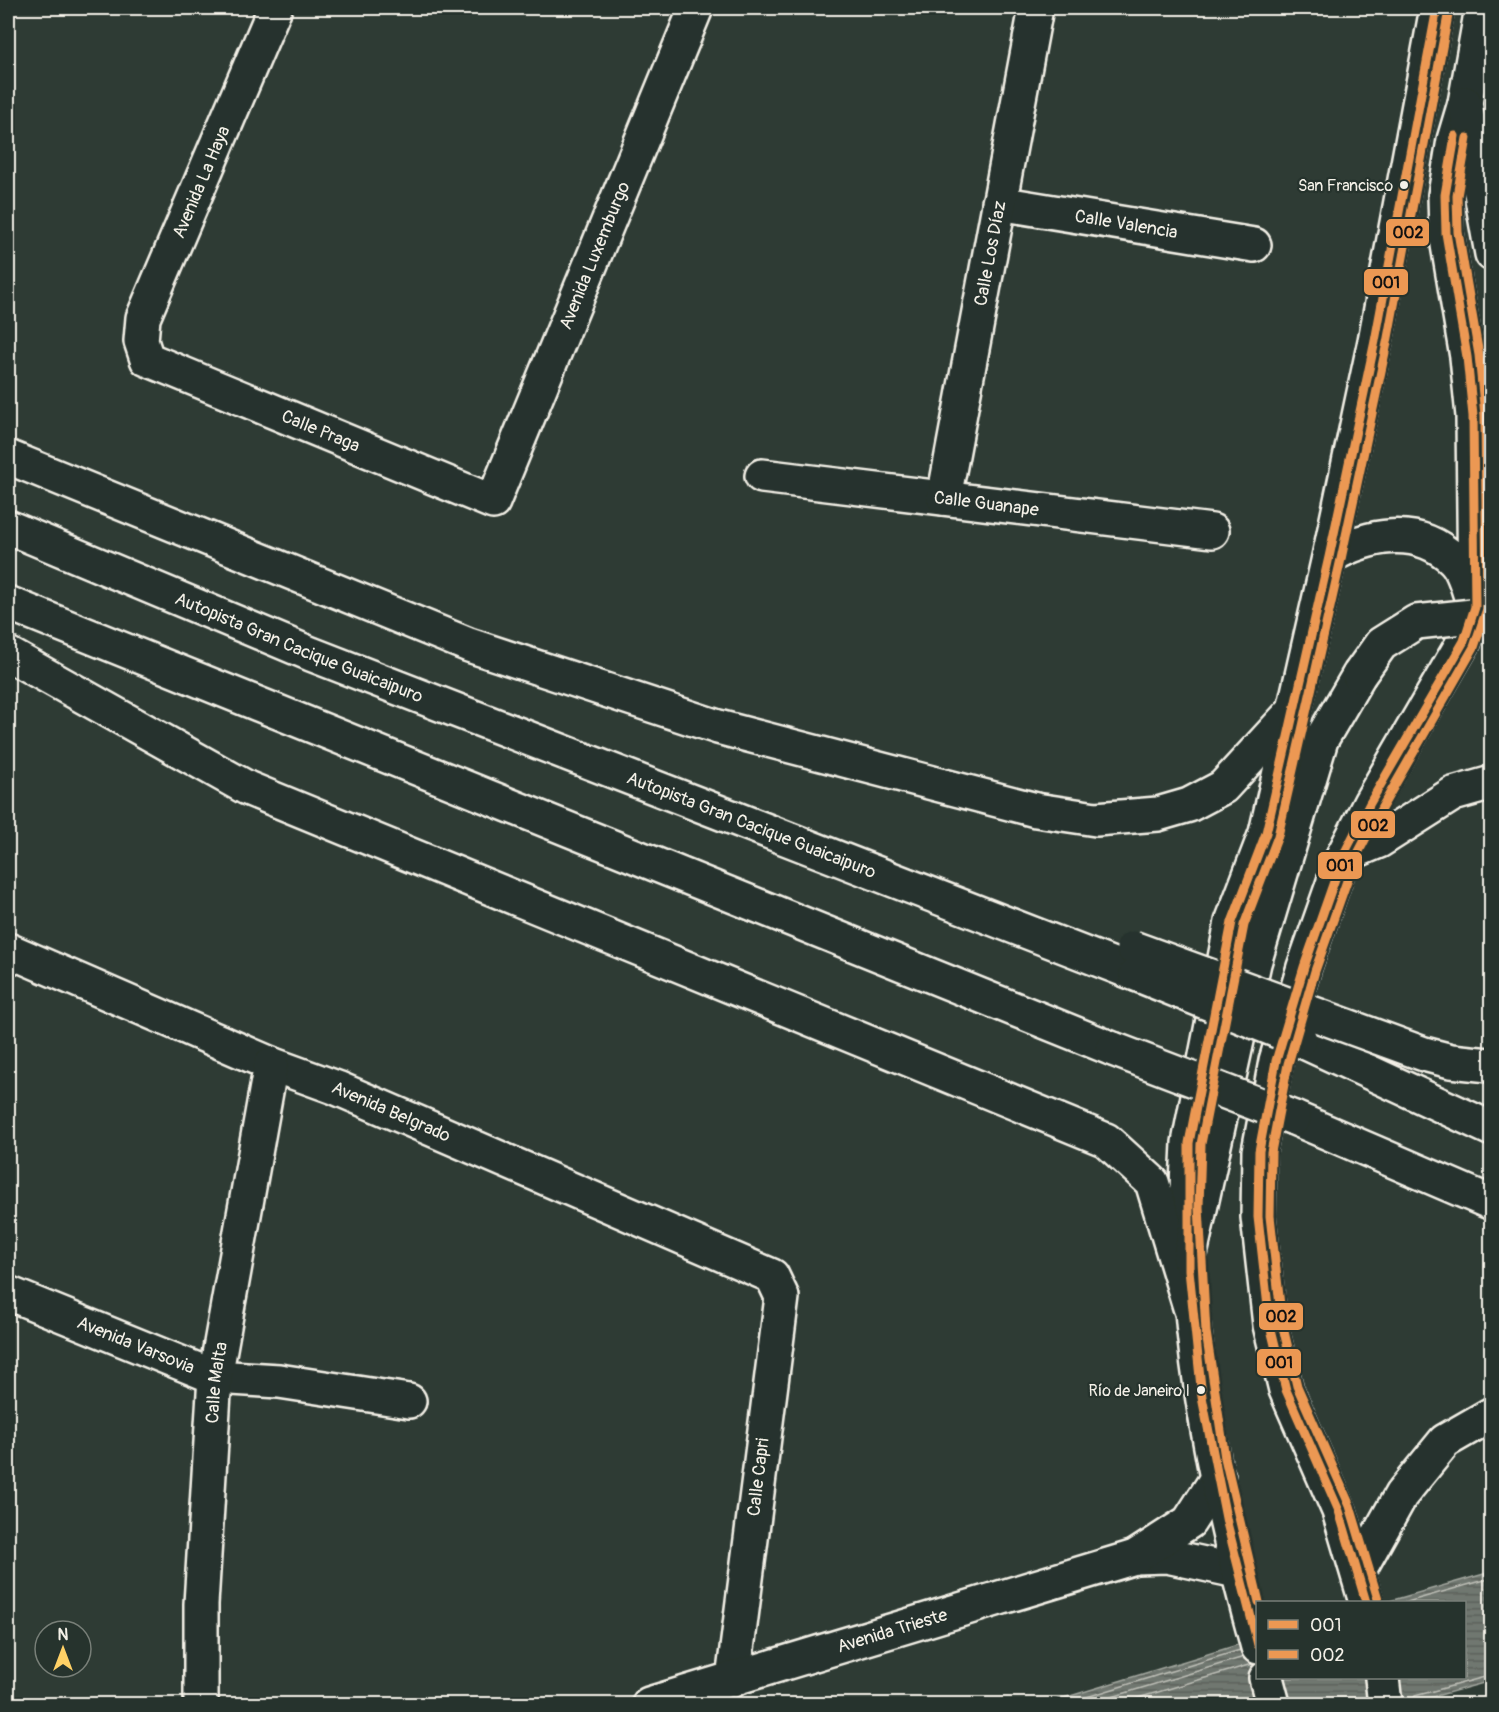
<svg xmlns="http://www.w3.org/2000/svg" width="1499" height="1712" font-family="Pangolin,sans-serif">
  <defs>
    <pattern id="water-rules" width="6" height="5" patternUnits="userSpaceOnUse" patternTransform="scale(1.5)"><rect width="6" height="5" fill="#6f7770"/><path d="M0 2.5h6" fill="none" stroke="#5c605b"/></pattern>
  </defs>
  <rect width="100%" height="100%" fill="#2e3b34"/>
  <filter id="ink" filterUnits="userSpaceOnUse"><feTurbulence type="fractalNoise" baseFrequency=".0167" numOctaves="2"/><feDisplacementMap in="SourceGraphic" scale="12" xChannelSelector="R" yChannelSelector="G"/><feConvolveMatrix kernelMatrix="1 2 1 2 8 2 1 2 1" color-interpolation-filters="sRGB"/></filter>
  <g filter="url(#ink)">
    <!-- water -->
    <path fill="url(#water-rules)" stroke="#a4a8a0" stroke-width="1.5" d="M 1491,1572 L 1491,1681 L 1407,1704 L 1044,1704 L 1257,1639 L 1258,1678 L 1464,1678 L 1464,1602 L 1386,1602 Z"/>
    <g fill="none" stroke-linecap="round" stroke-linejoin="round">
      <!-- shore -->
      <path stroke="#bfc0b8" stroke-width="1.5" d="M 1407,1602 L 1492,1578
        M 1064,1704 L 1240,1650
        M 1089,1704 L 1244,1657
        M 1118,1704 L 1252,1664
        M 1410,1704 L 1415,1696 L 1492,1675"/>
      <defs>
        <g id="street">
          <path id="s1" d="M 275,8 L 143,318 L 141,341 L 147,359 L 493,502 L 696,8"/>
          <path id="s2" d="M 999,203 L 1254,245"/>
          <path id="s3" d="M 762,476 L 1212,531"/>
          <path id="s4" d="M 944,498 L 1036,8"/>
          <path id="s5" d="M 8,950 L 271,1064 L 337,1088 L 772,1276 L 782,1297 L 733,1680"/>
          <path id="s6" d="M 8,1293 L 215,1377 L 279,1381 L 409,1401"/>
          <path d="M 1135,1557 L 1167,1556 L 1237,1571"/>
          <path id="s7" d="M 201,1704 L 201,1604 L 215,1377 L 271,1064"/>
          <path id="s8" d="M 649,1704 L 1135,1557 L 1189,1522 L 1218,1477"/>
        </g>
        <path id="secondary" d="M 1329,557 C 1367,535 1417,524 1453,559 C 1463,568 1467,585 1471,597
          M 1366,1602 L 1339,1511 L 1286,1390 L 1270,1325 L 1258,1217 L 1259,1151 L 1276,1061 L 1304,967 L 1343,856 L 1370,803 L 1464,641 L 1475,607 L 1473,416 L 1467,357 L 1446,233 L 1445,195 L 1454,140 L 1465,103 L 1482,8
          M 1258,1647 C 1213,1484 1178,1312 1189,1143 L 1232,922 L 1266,833 L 1329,557 L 1375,341 L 1437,8
          M 1266,1678 L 1273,1704
          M 1382,1678 L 1385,1704"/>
        <g id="highway">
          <path d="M 1465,103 L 1492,254"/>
          <path d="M 8,457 L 469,645 L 718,727 L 1036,810 L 1096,819 L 1158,814 L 1189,805 L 1223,787 L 1293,711"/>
          <path id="s9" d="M 8,527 L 311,654 L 1136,974"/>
          <path d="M 8,603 L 1113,1049"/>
          <path d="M 8,654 L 247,788 L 1106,1140 L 1152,1182 L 1190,1307"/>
          <path d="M 1343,856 L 1379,841 L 1453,794 L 1492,783"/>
          <path d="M 1300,1040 L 1492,1129"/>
          <path d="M 1294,1118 L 1492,1203"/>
          <path d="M 1189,1259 L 1254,963 L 1321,740 L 1359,675"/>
          <path d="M 1358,1572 L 1401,1495 L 1445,1441 L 1492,1414"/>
        </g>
      </defs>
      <!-- street casing -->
      <use href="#street" stroke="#f4f1e8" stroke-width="38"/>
      <!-- secondary casing -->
      <use href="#secondary" stroke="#f4f1e8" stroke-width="38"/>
      <!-- highway casing -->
      <use href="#highway" stroke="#f4f1e8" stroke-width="38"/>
      <!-- street -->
      <use href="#street" stroke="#26332d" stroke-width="33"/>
      <!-- secondary -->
      <use href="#secondary" stroke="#26332d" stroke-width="33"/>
      <!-- highway -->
      <use href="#highway" stroke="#26332d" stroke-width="33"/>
      <defs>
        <path id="highway-bridge" d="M 1359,675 L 1381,644 L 1416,622 L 1492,614
          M 1133,948 L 1424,1054 L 1451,1061 L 1489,1065
          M 1136,974 L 1300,1040
          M 1113,1049 L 1294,1118"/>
      </defs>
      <!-- highway-bridge casing -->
      <use href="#highway-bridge" stroke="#f4f1e8" stroke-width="38" stroke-linecap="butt"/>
      <!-- highway-bridge -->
      <use href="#highway-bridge" stroke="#26332d" stroke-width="33"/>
      <defs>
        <path id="bus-1" d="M 1366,1602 L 1339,1511 L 1286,1390 L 1270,1325 L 1258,1217 L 1259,1151 L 1276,1061 L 1304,967 L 1343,856 L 1370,803 L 1464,641 L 1475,607 L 1473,416 L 1467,357 L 1446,233 L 1445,195 L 1455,136
          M 1258,1645 L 1227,1523 L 1202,1397 L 1189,1270 L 1189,1143 L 1232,922 L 1266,833 L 1329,557 L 1375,341 L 1437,8"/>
        <path id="bus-2" d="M 1378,1599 L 1350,1506 L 1297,1386 L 1282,1323 L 1270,1216 L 1271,1152 L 1288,1064 L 1315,971 L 1354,861 L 1381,809 L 1474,647 L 1487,609 L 1485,415 L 1479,355 L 1458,232 L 1457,196 L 1467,138
          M 1259,1602 L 1225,1458 L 1206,1332 L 1199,1207 L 1201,1144 L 1244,925 L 1278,836 L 1341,559 L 1387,343 L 1449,10"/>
      </defs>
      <!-- bus-1 casing -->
      <use href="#bus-1" stroke="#26332d" stroke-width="14"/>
      <!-- bus-2 casing -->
      <use href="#bus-2" stroke="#26332d" stroke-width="14"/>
      <!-- bus-1 -->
      <use href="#bus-1" stroke="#ec9853" stroke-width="9"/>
      <!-- bus-2 -->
      <use href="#bus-2" stroke="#ec9853" stroke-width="9"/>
    </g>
  </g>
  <!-- markers -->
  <g fill="#f4f1e8" stroke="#26332d" stroke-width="2">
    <circle cx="1404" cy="185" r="5"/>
    <circle cx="1201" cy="1390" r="5"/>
  </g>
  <g text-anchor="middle" stroke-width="4.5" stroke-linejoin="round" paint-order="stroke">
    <!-- bus labels -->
    <g font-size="16" fill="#f4f1e8" stroke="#26332d" text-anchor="end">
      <text x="1393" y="191">San Francisco</text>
      <text x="1190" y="1396">Río de Janeiro I</text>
    </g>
    <!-- street labels -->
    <g font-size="18" fill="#f4f1e8" stroke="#26332d">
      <text transform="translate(201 182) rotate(-67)" y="6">Avenida La Haya</text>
      <text dy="6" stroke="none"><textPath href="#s2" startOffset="129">Calle Valencia</textPath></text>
      <text dy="6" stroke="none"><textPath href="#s4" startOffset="249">Calle Los Díaz</textPath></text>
      <text dy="6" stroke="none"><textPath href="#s1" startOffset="1020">Avenida Luxemburgo</textPath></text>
      <text dy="6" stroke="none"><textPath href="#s1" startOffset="567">Calle Praga</textPath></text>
      <text dy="6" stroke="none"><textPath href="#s3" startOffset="226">Calle Guanape</textPath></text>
      <text dy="6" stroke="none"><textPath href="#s9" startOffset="315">Autopista Gran Cacique Guaicaipuro</textPath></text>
      <text dy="6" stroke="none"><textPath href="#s9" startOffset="801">Autopista Gran Cacique Guaicaipuro</textPath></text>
      <text dy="6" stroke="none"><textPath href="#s5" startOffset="416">Avenida Belgrado</textPath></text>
      <text dy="6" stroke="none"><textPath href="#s6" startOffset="138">Avenida Varsovia</textPath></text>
      <text dy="6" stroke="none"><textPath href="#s7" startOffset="322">Calle Malta</textPath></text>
      <text transform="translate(758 1477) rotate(-83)" y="6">Calle Capri</text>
      <text dy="6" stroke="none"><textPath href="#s8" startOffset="254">Avenida Trieste</textPath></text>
    </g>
  </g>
  <g stroke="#26332d" stroke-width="2">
    <rect x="1385" y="218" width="45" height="29" rx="6" fill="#ec9853"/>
    <rect x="1363" y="268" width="46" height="28" rx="6" fill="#ec9853"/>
    <rect x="1350" y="810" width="46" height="29" rx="6" fill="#ec9853"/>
    <rect x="1317" y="851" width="46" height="29" rx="6" fill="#ec9853"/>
    <rect x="1258" y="1302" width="46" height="29" rx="6" fill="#ec9853"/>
    <rect x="1256" y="1348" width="46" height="29" rx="6" fill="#ec9853"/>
  </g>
  <g font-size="16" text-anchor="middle" font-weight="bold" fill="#111">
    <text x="1408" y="238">002</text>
    <text x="1386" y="288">001</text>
    <text x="1373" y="831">002</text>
    <text x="1340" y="871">001</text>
    <text x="1281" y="1322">002</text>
    <text x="1279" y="1368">001</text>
  </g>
  <!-- margin -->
  <rect width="1499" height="1712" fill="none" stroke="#26332d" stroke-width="30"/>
  <rect x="15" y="15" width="1469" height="1682" fill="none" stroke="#f4f1e8" stroke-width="2" filter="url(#ink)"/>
  <!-- legend -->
  <rect x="1256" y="1601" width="210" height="78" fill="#26332d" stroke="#787f78" stroke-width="1.5"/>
  <rect x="1268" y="1620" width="30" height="9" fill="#ec9853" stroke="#787f78" stroke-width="1.5"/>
  <text x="1310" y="1631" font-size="18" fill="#f4f1e8">001</text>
  <rect x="1268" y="1650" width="30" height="9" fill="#ec9853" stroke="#787f78" stroke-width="1.5"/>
  <text x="1310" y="1661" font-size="18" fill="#f4f1e8">002</text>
  <!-- north arrow -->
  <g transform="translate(63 1649)"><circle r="28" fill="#26332d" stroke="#787f78" stroke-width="1.5"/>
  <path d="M0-4.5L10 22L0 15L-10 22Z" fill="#ffd166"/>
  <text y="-9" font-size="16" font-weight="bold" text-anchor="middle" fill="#f4f1e8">N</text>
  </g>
</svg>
